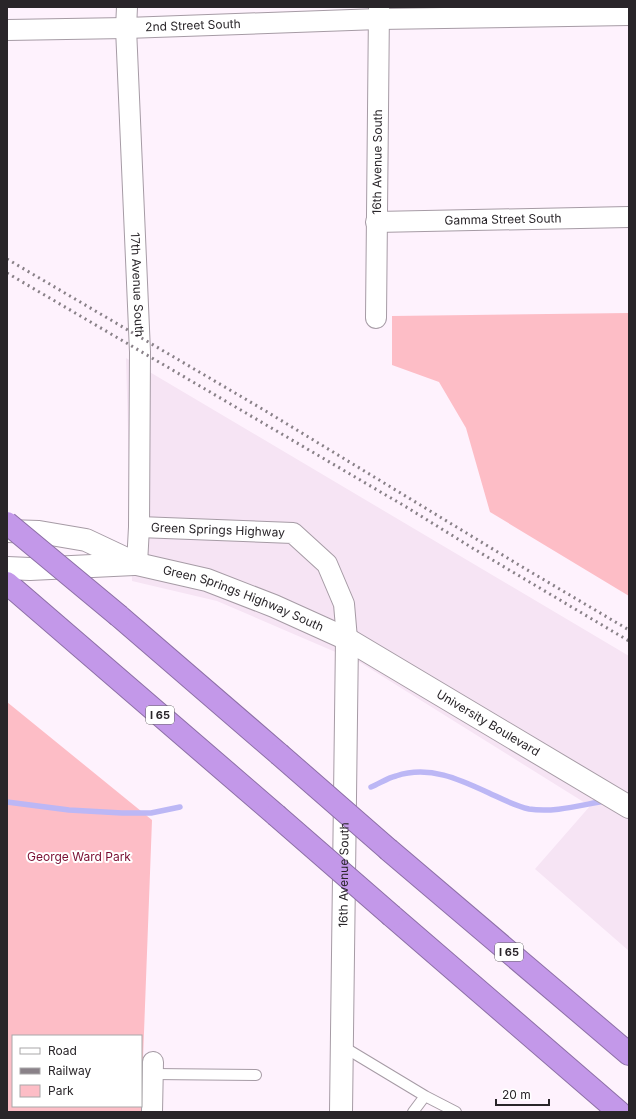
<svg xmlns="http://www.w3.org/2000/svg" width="636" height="1119" font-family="Inter,sans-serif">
  <rect width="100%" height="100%" fill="#fef2fd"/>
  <!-- built -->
  <path fill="#f6e4f4" d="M 126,358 L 629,656 L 629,951 L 535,869 L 590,806 L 361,663 L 217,601 L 132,581 Z"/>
  <!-- green -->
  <path fill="#fdbdc6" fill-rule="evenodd" d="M 629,313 L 629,596 L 490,512 L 466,428 L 439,382 L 392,365 L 392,316 Z
    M 7,702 L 152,820 L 141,1112 L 7,1112 ZM 13,1036 L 141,1036 L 141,1106 L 13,1106 Z"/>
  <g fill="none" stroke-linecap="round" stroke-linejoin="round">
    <!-- stream -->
    <path stroke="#bcb7f5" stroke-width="5.5" d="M 371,787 C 379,784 387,778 396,776 C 429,765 459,779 489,793 C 502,799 515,806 529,809 C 554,813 581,805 605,801
      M 7,802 L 69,810 L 122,813 L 151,813 L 180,807"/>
    <defs>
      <path id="lane" d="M 342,1046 L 425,1096 L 413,1112
        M 153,1074 L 256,1075
        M 425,1096 L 456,1112"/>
      <g id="street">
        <path id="s1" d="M 127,7 L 126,28 L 140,352 L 139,527 L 137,564"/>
        <path id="s2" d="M 7,30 L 126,28 L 379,19 L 629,15"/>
        <path id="s3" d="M 376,222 L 629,217"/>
        <path id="s4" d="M 376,318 L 379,7"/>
        <path id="s5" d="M 139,527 L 293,533 L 327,564 L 344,604 L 347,639"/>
        <path d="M 152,1112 L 153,1062"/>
      </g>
      <g id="secondary">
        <path id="s6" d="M 7,531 L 39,532 L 86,540 L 137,564 L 207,580 L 274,606 L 347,639 L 629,807"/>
        <path d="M 7,568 L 30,569 L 134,564"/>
        <path id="s7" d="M 341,1112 L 347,639"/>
      </g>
      <path id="highway" d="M 7,583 L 276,815
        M 119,616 L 279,754
        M 389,850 L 629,1054
        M 392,916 L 619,1112"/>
    </defs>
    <!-- lane casing -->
    <use href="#lane" stroke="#a69ba5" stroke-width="12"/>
    <!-- street casing -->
    <use href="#street" stroke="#a69ba5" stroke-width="22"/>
    <!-- secondary casing -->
    <use href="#secondary" stroke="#a69ba5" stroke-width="24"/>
    <!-- highway casing -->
    <use href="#highway" stroke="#8d70a6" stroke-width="24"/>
    <!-- lane -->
    <use href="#lane" stroke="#fff" stroke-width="10"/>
    <!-- street -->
    <use href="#street" stroke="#fff" stroke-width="20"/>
    <!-- secondary -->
    <use href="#secondary" stroke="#fff" stroke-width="22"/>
    <!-- highway -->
    <use href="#highway" stroke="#c398e9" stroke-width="22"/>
    <!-- rail -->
    <path stroke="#898188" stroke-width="3" stroke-dasharray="2 4" stroke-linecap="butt" d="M 7,259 L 264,410 L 524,568 L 629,630
      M 7,273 L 408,508 L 474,549 L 629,641"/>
    <defs>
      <path id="highway-bridge" d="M 7,523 L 119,616
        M 279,754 L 389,850
        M 276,815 L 392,916"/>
    </defs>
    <!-- highway-bridge casing -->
    <use href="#highway-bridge" stroke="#8d70a6" stroke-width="24" stroke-linecap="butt"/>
    <!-- highway-bridge -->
    <use href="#highway-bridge" stroke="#c398e9" stroke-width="22"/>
  </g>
  <g text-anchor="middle" stroke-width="4" stroke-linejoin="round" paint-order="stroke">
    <!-- shield labels -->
    <g fill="#fff" stroke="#696669" stroke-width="1">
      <rect x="146" y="706" width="28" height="18" rx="3"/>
      <rect x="495" y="943" width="28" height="18" rx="3"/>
    </g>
    <g font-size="11" font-weight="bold" fill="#292529">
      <text x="160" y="719">I 65</text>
      <text x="509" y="956">I 65</text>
    </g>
    <!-- street labels -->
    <g font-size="12" fill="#292529" stroke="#fff">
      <text dy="4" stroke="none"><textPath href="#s2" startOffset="186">2nd Street South</textPath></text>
      <text dy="4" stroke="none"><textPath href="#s4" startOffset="156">16th Avenue South</textPath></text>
      <text dy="4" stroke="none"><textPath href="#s3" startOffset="127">Gamma Street South</textPath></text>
      <text dy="4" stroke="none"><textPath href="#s1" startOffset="278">17th Avenue South</textPath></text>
      <text dy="4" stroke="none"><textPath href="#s5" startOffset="79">Green Springs Highway</textPath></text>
      <text dy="4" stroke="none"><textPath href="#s6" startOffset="248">Green Springs Highway South</textPath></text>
      <text dy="4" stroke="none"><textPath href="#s6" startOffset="524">University Boulevard</textPath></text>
      <text dy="4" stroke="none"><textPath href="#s7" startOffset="237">16th Avenue South</textPath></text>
    </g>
    <!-- park labels -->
    <g font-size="12" fill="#790e32" stroke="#fff">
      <text x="79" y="861">George Ward Park</text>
    </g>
  </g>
  <!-- border -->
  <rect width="636" height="1119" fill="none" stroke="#292529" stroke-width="16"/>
  <!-- legend -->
  <rect x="12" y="1035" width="130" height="72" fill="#ffffff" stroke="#a9a8a9"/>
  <rect x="20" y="1048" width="20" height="6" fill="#ffffff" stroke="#a9a8a9"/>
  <text x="48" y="1055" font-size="12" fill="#292529">Road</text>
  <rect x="20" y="1068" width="20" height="6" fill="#898188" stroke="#a9a8a9"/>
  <text x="48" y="1075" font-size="12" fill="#292529">Railway</text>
  <rect x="20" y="1085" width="20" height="12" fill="#fdbdc6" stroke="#a9a8a9"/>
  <text x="48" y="1095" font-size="12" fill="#292529">Park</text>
  <!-- scale -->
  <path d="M496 1099v6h53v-6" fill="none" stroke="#292529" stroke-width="2"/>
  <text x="502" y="1099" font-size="12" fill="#292529" stroke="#ffffff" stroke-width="3" paint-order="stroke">20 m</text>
</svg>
